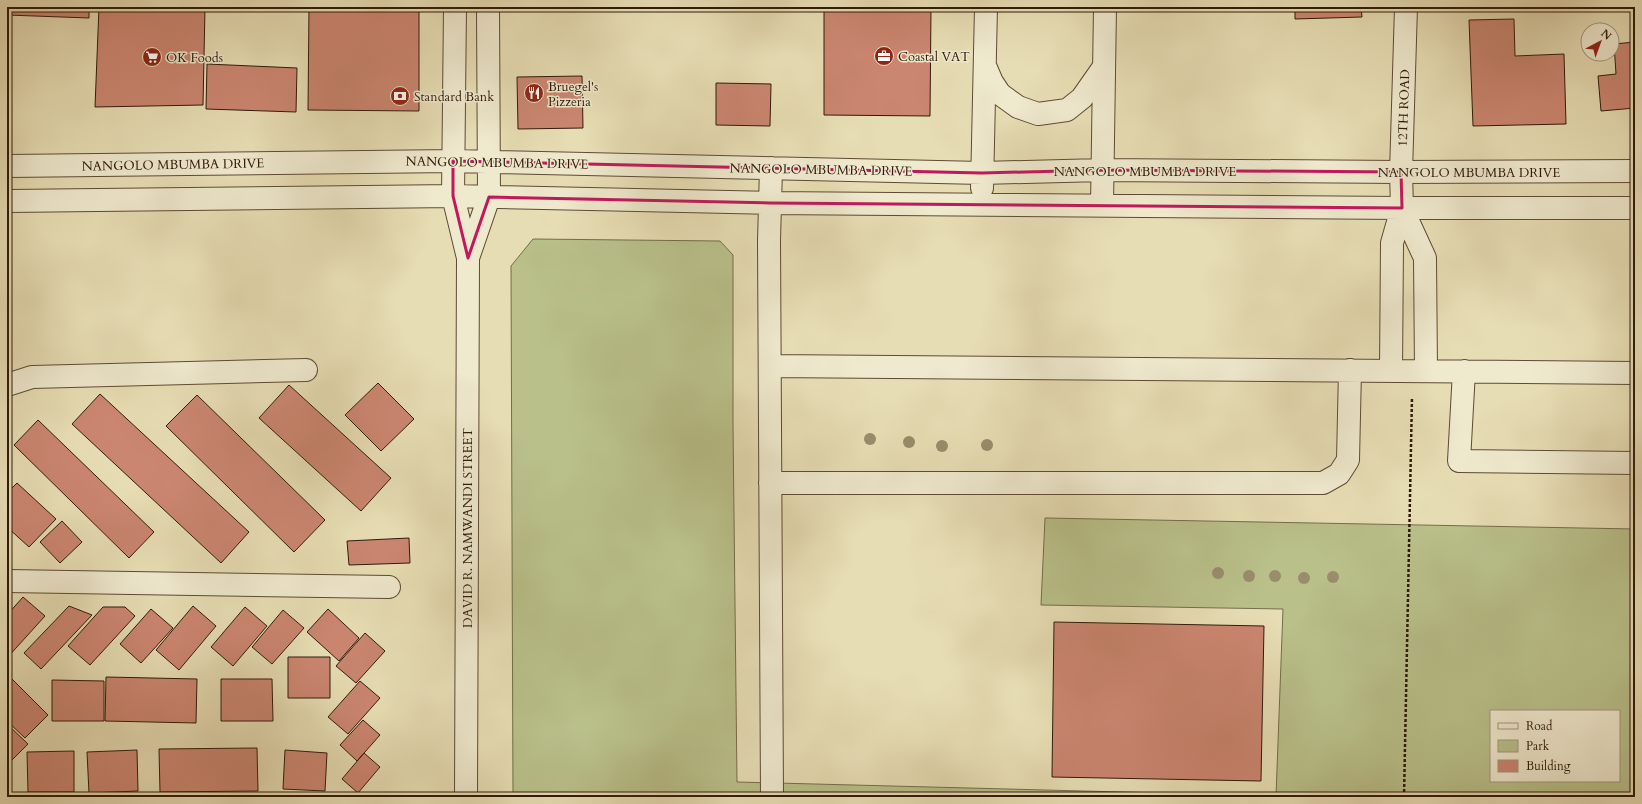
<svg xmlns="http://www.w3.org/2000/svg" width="1642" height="804" font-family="Cardo,serif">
  <rect width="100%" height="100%" fill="#e7ddb4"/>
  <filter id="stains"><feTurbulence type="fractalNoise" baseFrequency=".005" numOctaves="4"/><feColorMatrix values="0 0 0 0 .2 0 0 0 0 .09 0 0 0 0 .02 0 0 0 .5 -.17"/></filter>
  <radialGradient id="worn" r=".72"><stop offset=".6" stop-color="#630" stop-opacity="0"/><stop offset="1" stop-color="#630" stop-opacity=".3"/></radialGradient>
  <!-- green -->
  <path fill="#b9c08a" stroke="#746d4a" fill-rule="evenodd" d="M 533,239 L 720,241 L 733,255 L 733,425 L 737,782 L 1276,796 L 1283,609 L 1041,605 L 1045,518 L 1635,529 L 1635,797 L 513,797 L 511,266 ZM 1491,711 L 1619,711 L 1619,781 L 1491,781 Z"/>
  <!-- building -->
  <path fill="#cb8671" stroke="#301a0b" d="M 7,7 L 89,7 L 89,18 L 7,15 Z
    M 99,7 L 205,7 L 203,105 L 95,107 Z
    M 309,7 L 419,7 L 419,111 L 308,110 Z
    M 824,7 L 931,7 L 930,116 L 824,115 Z
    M 1295,7 L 1361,7 L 1362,17 L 1295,19 Z
    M 1514,19 L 1515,56 L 1564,54 L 1566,124 L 1473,126 L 1469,20 Z
    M 1635,42 L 1635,108 L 1601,111 L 1598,76 L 1616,74 L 1614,44 Z
    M 207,64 L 297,68 L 296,112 L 206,109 Z
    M 582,76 L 583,128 L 518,129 L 517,77 Z
    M 716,83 L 771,84 L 770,126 L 716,125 Z
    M 378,383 L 414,419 L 381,451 L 345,415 Z
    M 289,385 L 391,478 L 361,511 L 259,418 Z
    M 100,394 L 249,532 L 221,563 L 72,424 Z
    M 197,395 L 325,520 L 294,552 L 166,426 Z
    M 38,420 L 154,532 L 129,558 L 14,445 Z
    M 17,483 L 56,519 L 29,547 L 7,527 L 7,493 Z
    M 62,521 L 82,542 L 60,563 L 40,542 Z
    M 409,538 L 410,563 L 349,565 L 347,541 Z
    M 23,597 L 45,616 L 7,658 L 7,615 Z
    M 69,606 L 92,615 L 41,669 L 24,653 Z
    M 193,606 L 216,626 L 179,670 L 156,650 Z
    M 103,607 L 125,607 L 135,616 L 90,665 L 68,646 Z
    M 245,607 L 267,626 L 233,666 L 211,647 Z
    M 151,609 L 173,628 L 141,663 L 120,644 Z
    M 328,609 L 359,638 L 339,661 L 307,632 Z
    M 283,610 L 304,628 L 272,664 L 252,647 Z
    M 1054,622 L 1264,626 L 1261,781 L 1052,777 Z
    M 365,633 L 385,651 L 356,683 L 336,666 Z
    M 288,657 L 330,657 L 330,698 L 288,698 Z
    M 9,676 L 48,715 L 25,738 L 7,721 L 7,678 Z
    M 106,677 L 197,679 L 196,723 L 105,721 Z
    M 221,679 L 272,679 L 273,721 L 221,721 Z
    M 52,680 L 104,681 L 104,721 L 52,721 Z
    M 360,681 L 380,698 L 348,734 L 328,717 Z
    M 363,720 L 380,735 L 357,761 L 340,745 Z
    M 7,724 L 28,744 L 7,765 Z
    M 257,748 L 258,791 L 160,792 L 159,749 Z
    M 137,750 L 138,791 L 89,793 L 87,752 Z
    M 285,750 L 327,753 L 325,791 L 283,789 Z
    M 74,751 L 74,792 L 28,792 L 27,752 Z
    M 364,753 L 380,767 L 358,793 L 342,779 Z"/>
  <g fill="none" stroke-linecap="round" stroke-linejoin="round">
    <defs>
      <path id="minor" d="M 455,7 L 453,196 L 468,258 L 466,797
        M 986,68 L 992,82 L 1000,94 L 1018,107 L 1038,114 L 1067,110 L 1082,98 L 1103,68
        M 7,166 L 453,161 L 982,173 L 1102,170 L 1401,172 L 1635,171
        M 771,168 L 769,241 L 772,797
        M 982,188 L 986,7
        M 7,201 L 453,196 L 770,203 L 1402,208 L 1635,208
        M 1102,205 L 1105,7
        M 1402,208 L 1425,258 L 1426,371
        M 468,258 L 489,197 L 488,7
        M 770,366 L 1635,373
        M 1391,371 L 1392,243 L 1402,208 L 1401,172 L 1406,7
        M 1464,371 L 1459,461 L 1635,463
        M 7,385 L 32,377 L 306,370
        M 770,483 L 1323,483 L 1339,474 L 1348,460 L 1350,370
        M 7,581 L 389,587"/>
    </defs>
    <!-- minor casing -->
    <use href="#minor" stroke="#5e4b35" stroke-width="24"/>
    <!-- path -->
    <path stroke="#301a0b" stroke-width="2.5" stroke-dasharray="3 2" stroke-linecap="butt" d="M 1404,797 L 1412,397"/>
    <!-- minor -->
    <use href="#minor" stroke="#efe9ce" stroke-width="22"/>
  </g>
  <!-- trees -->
  <g fill="#998d6c">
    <circle cx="870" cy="439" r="6"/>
    <circle cx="909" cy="442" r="6"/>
    <circle cx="987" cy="445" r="6"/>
    <circle cx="942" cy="446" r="6"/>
    <circle cx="1218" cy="573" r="6"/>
    <circle cx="1249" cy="576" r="6"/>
    <circle cx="1275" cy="576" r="6"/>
    <circle cx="1333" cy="577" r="6"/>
    <circle cx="1304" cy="578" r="6"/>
  </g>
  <!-- marked area -->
  <path fill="none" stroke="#c2185b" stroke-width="3" stroke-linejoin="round" d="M 453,161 L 982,173 L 1102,170 L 1401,172 L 1402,208 L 770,203 L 489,197 L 468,258 L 453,196 Z"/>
  <!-- icons -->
  <defs>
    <symbol id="office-disc" viewBox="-11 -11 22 22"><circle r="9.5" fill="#8f2418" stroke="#efe9ce"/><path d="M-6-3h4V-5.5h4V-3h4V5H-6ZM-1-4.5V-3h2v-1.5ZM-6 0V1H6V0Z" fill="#fff"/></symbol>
    <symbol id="supermarket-disc" viewBox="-11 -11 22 22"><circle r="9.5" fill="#8f2418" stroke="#efe9ce"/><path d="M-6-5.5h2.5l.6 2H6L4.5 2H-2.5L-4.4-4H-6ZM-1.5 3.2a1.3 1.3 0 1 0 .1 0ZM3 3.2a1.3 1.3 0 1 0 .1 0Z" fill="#fff"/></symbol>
    <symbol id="restaurant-disc" viewBox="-11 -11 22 22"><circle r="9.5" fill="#8f2418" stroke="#efe9ce"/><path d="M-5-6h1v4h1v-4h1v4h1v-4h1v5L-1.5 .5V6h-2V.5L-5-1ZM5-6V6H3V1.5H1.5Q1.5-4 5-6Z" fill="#fff"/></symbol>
    <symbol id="bank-disc" viewBox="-11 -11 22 22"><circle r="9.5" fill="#8f2418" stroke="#efe9ce"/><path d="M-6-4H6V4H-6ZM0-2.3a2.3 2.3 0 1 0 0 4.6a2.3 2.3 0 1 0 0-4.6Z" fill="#fff"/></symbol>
  </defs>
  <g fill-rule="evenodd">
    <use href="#office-disc" x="873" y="45" width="22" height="22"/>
    <use href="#supermarket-disc" x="141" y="46" width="22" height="22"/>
    <use href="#restaurant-disc" x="523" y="82" width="22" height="22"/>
    <use href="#bank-disc" x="389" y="85" width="22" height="22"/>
  </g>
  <g text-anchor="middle" stroke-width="3" stroke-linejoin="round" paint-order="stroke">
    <!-- poi labels -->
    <g font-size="13" fill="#301a0b" stroke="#efe9ce" text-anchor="start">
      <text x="898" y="61">Coastal VAT</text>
      <text x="166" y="62">OK Foods</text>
      <text x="548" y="91">Bruegel's<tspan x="548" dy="15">Pizzeria</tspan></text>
      <text x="414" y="101">Standard Bank</text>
    </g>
    <!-- street labels -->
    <g font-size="13" fill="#301a0b" stroke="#efe9ce">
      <text transform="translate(1403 108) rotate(-88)" y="5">12TH ROAD</text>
      <text transform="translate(497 162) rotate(1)" y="5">NANGOLO MBUMBA DRIVE</text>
      <text transform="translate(173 164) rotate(-1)" y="5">NANGOLO MBUMBA DRIVE</text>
      <text transform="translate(821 169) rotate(1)" y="5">NANGOLO MBUMBA DRIVE</text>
      <text x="1145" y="176">NANGOLO MBUMBA DRIVE</text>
      <text x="1469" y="177">NANGOLO MBUMBA DRIVE</text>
      <text transform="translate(467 528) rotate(-90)" y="5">DAVID R. NAMWANDI STREET</text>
    </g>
  </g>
  <!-- margin -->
  <rect width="1642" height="804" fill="none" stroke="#e7ddb4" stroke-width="24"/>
  <rect x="8" y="8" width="1626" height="788" fill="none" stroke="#301a0b" stroke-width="2"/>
  <rect x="12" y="12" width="1618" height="780" fill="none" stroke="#301a0b"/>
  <!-- legend -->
  <rect x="1490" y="710" width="130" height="72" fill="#efe9ce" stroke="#a39680"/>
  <rect x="1498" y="723" width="20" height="6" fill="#efe9ce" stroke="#a39680"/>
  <text x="1526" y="730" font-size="12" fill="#301a0b">Road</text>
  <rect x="1498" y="740" width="20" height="12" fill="#b9c08a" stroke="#a39680"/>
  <text x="1526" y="750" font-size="12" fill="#301a0b">Park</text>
  <rect x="1498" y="760" width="20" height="12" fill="#cb8671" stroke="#a39680"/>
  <text x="1526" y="770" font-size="12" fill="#301a0b">Building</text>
  <!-- north arrow -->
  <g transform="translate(1600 42) rotate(41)"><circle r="19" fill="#efe9ce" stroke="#a39680"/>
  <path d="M0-3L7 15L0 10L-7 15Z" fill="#8f2418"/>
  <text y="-6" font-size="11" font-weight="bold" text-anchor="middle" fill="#301a0b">N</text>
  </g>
  <rect width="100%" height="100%" filter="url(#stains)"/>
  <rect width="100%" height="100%" fill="url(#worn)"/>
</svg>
